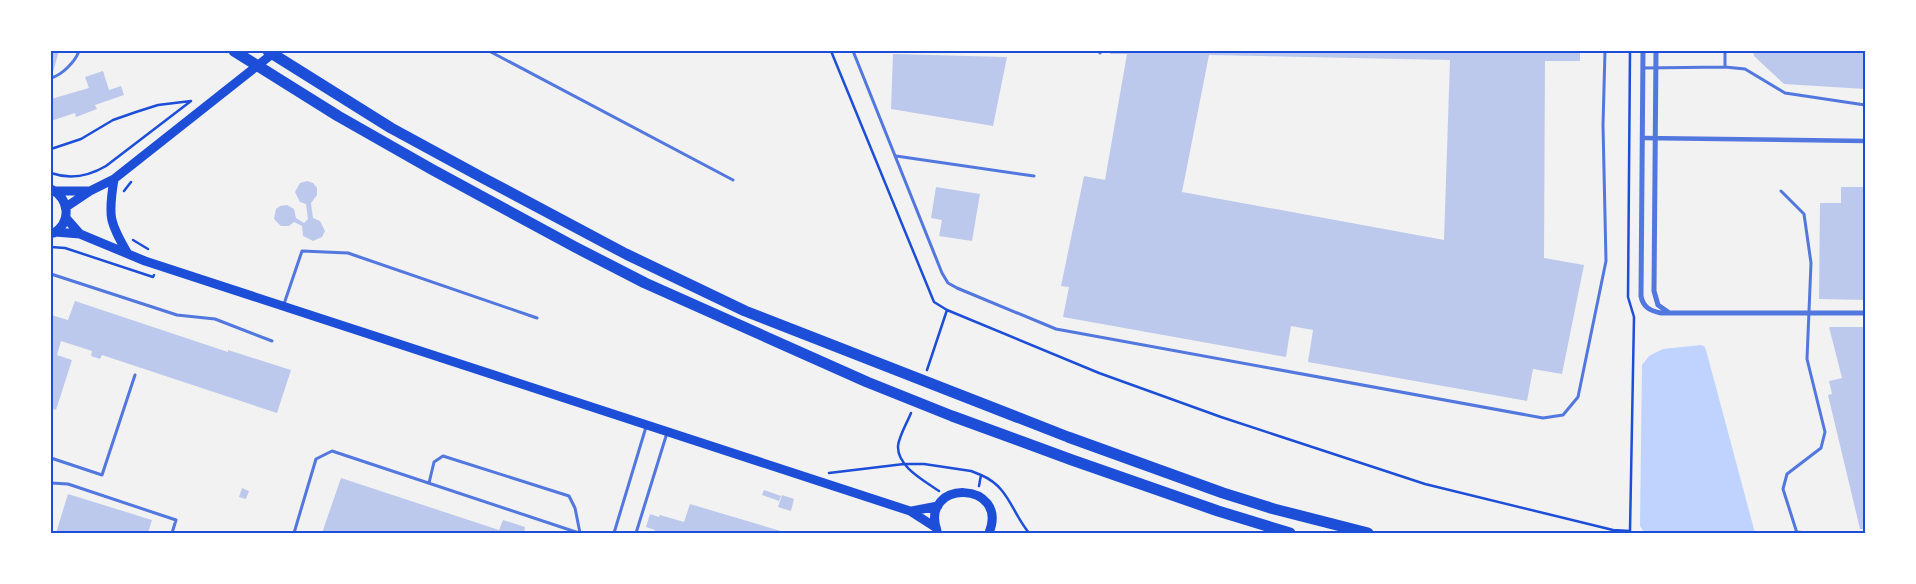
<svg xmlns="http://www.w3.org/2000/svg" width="1916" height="584" font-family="'Open Sans',sans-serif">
  <rect width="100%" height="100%" fill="#f2f2f2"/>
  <!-- water -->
  <path fill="#bfd3fe" d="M 1701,345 L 1704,346 L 1706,350 L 1755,533 L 1651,533 L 1644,532 L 1640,526 L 1642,365 L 1649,356 L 1663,349 Z"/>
  <!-- building -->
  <path fill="#bdc9ec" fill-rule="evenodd" d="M 51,51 L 59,51 L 53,72 L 51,71 Z
    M 1110,51 L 1580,51 L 1580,61 L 1545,61 L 1544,258 L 1584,265 L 1562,374 L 1533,369 L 1527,401 L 1308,362 L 1313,330 L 1291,326 L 1286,357 L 1063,317 L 1069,287 L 1061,286 L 1084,176 L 1105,180 L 1127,54 L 1110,54 ZM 1209,55 L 1450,60 L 1444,240 L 1182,192 Z
    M 1753,51 L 1865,51 L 1865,89 L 1784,84 L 1754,56 Z
    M 893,54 L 1007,57 L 993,126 L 891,109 Z
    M 103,71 L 109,90 L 121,86 L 124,95 L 95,105 L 97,109 L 76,117 L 75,113 L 51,121 L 51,99 L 89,88 L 85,77 Z
    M 307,181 L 313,183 L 317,188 L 317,195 L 311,203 L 313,218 L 320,221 L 325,231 L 322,237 L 313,241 L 303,236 L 302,226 L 294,222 L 289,226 L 281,226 L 274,219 L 276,209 L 280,206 L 287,205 L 294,209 L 296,218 L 304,223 L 308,219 L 306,204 L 300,202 L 295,192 L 300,183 Z
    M 936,187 L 980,194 L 972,241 L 939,236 L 942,220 L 931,218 Z
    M 1841,187 L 1865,187 L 1865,300 L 1819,299 L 1820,203 L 1841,203 Z
    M 75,301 L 228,352 L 228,350 L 291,370 L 277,413 L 102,355 L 100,359 L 91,356 L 92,351 L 61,341 L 57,355 L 72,360 L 56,410 L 51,408 L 51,371 L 53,366 L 51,365 L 51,315 L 68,320 Z
    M 1829,327 L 1865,327 L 1865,529 L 1860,529 L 1828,395 L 1832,394 L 1829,381 L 1842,378 Z
    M 341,478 L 499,530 L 503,520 L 525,527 L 524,533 L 322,533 Z
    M 242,488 L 249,491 L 246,499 L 239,497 Z
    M 764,490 L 781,496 L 779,501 L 762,495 Z
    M 68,494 L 152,520 L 148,533 L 56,533 Z
    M 782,495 L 794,499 L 791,511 L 778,507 Z
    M 690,504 L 784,532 L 784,533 L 657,533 L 654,532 L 655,530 L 646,527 L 650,514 L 659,517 L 660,515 L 684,522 Z"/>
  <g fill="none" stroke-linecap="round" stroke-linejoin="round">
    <!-- path -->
    <path stroke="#1d4ed8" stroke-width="2.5" d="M 831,51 L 934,302 L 947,310
      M 51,149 L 81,139 L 113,120 L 136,112 L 158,105 L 191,101 L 106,166 C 89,176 71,180 51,173
      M 124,191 L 131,182
      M 133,240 L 148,249
      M 51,247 L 65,248 L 153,277 L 154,275
      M 927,370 L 947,310 L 1099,373 L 1221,417 L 1425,484 L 1613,530 L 1630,531 L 1634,317 L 1628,297 L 1630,51
      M 911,413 C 907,423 899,436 898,446 C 897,467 925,481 939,491
      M 829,473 L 904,464 L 924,464 L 971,471 L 981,475
      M 979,486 L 981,475 C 1009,487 1011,511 1029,533"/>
    <!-- service -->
    <path stroke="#5277de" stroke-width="3" d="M 489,51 L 733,180
      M 853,51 L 942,273 L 948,283 L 957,288 L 1056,329 L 1543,418 L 1563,415 L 1578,397 L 1606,261 L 1603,125 L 1605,51
      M 1100,53 L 1100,51
      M 1725,67 L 1745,69 L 1785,93 L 1865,105
      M 1643,68 L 1725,67 L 1725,51
      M 51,78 C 62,75 75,62 79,51
      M 896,156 L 1034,176
      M 1781,191 L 1804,214 L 1811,263 L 1807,359 L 1825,432 L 1821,448 L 1787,474 L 1783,489 L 1797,533
      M 51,274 L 177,315 L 215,319 L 272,341
      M 284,304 L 302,251 L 348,253 L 537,318
      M 51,458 L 102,475 L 135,375
      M 51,483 L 68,484 L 176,520 L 172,533
      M 429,483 L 434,462 L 443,456 L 569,496 L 575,508 L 580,533
      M 1797,532 L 1807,533
      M 294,533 L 316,459 L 332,451 L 579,533
      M 614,533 L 646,427
      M 636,533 L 667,433"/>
    <!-- pedestrian -->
    <path stroke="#5277de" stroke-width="4.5" d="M 1642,138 L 1865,141"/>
    <!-- minor -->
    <path stroke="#5277de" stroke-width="5" d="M 1643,51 L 1641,296 C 1643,307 1650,311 1661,313 L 1865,313
      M 1656,51 L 1654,291 L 1658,305 L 1668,312"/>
    <!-- secondary -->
    <path stroke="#1d4ed8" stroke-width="9" d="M 114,179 C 108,216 109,222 128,254
      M 51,189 C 69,199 72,221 54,233
      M 55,191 L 90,191
      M 66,207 L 90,191 L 114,179 L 276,51
      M 66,218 L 80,234
      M 55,232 L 80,234 L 145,261 L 910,511 L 935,527
      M 912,511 L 938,506
      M 937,531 C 919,478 1010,481 989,533"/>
    <!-- trunk -->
    <path stroke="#1d4ed8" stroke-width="11" d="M 234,51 L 338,116 L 433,170 L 575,247 L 645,283 L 867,382 L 952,416 L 1072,460 L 1218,511 L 1290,533
      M 268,51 L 391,128 L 483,178 L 626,254 L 745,311 L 1068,437 L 1223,493 L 1274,509 L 1368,533"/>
  </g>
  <!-- border -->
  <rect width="1916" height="584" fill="none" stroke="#ffffff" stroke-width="105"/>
  <rect x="52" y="52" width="1812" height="480" fill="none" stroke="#1d4ed8" stroke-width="2"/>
</svg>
